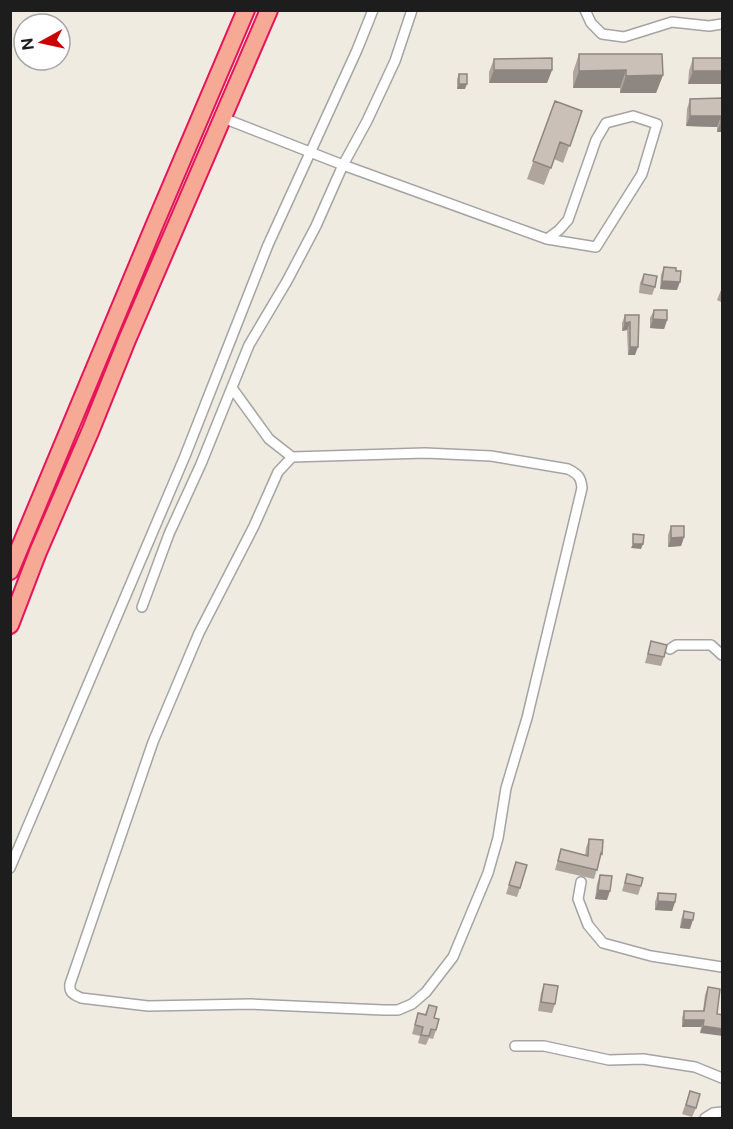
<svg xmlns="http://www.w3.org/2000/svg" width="733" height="1129" font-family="'Public Sans',sans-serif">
  <rect width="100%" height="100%" fill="#efebe1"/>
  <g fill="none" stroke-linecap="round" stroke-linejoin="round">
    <defs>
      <path id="minor" d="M 585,10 L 591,23 L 602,34 L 624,37 L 672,22 L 709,26 L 722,24
        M 223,118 L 343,165 L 547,239 L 596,247 L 642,174 L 657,124 L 633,116 L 606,123 L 596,140 L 568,220 L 559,230 L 547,239
        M 232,388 L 269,439 L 292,457 L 425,453 L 491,456 L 568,469 C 578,474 581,477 582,488 L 527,718 L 506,788 L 498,838 L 488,873 L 453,957 L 426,992 L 412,1004 L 398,1010 L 383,1010 L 251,1004 L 148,1006 L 81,998 C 73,994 69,993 70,984 L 153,742 L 199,633 L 254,526 L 278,472 L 292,457
        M 142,607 L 169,534 L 201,464 L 249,345 L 287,281 L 316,226 L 343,165 L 367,121 L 395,61 L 412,10
        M 670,649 L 676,645 L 711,645 L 722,655
        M 10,868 L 185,456 L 268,245 L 357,50 L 373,10
        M 581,882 L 578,899 L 588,925 L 603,943 L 651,956 L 722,967
        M 515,1046 L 544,1046 L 609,1060 L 643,1059 L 695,1067 L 722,1078
        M 705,1118 L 713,1113 L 722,1112"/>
      <path id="trunk" d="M 10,571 L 154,226 L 246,10
        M 10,625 L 38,552 L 90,432 L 127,340 L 269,10"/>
    </defs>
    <!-- minor casing -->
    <use href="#minor" stroke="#a4a4a4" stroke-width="12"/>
    <!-- trunk casing -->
    <use href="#trunk" stroke="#e7145b" stroke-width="20"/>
    <!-- minor -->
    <use href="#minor" stroke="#fff" stroke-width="9"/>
    <!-- trunk -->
    <use href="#trunk" stroke="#f6aa96" stroke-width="16"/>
  </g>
  <!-- wall -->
  <path fill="#afa59d" d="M 579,54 L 663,75 L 656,93 L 620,93 L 620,88 L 573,88 L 573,72 Z
    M 693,58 L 723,58 L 688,84 L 689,71 Z
    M 494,59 L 552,70 L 547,83 L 489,83 L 489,72 Z
    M 459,74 L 465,89 L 457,89 L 457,79 Z
    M 723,98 L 723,132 L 717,132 L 717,127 L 686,126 L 687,109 L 690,99 Z
    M 555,101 L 582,111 L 563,163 L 554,159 L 544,185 L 527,179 Z
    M 664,267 L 677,290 L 660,289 L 661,275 Z
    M 644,274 L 655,287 L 652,295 L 639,293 L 640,283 Z
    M 723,285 L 723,303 L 717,300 Z
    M 654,310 L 667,320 L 664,329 L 650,328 L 650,318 Z
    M 625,315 L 639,315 L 635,355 L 628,355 L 627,330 L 622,331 L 622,323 Z
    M 671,526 L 684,537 L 681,546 L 668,547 L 668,535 Z
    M 651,641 L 664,657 L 661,666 L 645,663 Z
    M 589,839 L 599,862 L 594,879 L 555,870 L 561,849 L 585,856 L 586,848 Z
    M 516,862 L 520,888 L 517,897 L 506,894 Z
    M 627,874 L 641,886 L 638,895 L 622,891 Z
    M 600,875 L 607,900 L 595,899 L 597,884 Z
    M 658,893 L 675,902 L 672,911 L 655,910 L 655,902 Z
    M 684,911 L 690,929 L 680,928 L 681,920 Z
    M 544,984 L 555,1004 L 552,1013 L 538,1011 L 541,993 Z
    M 708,987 L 717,1014 L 700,1033 L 701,1027 L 682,1027 L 682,1018 L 684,1011 L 703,1011 L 705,995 Z
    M 429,1005 L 434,1018 L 436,1030 L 433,1039 L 429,1038 L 426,1045 L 418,1043 L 420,1036 L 412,1034 L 418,1013 L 425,1014 Z
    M 690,1091 L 696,1108 L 692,1117 L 682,1114 Z"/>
  <!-- shaded-wall -->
  <path fill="#8e8680" d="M 494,70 L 552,70 L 547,83 L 489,83 Z
    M 626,70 L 620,88 L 573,88 L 579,71 Z
    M 693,71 L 723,71 L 723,84 L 688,84 Z
    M 663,75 L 656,93 L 620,93 L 626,76 Z
    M 459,84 L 467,84 L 465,89 L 457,89 Z
    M 690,116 L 721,116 L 717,127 L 686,126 Z
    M 721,121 L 723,121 L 723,132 L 717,132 Z
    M 662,281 L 680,282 L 677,290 L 660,289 Z
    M 653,319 L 667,320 L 664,329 L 650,328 Z
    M 630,322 L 627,330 L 622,331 L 625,323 Z
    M 630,347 L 638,347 L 635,355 L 628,355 Z
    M 684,537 L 681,546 L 668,547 L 671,538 Z
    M 633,544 L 643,544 L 641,549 L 631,548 Z
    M 598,890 L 610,891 L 607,900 L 595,899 Z
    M 658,901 L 675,902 L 672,911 L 655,910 Z
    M 683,919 L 693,920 L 690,929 L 680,928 Z
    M 684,1020 L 704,1020 L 701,1027 L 682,1027 Z
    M 703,1026 L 723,1029 L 723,1036 L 700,1033 Z"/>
  <!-- building -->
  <path fill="#cbc0b7" stroke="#8e8680" stroke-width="1.5" d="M 579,54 L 662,54 L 663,75 L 626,76 L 626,70 L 579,71 Z
    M 552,58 L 552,70 L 494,70 L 494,59 Z
    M 693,58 L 723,58 L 723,71 L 693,71 Z
    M 459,74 L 467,74 L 467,84 L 459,84 Z
    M 723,98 L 723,121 L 721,121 L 721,116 L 690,116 L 690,99 Z
    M 555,101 L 582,111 L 570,146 L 560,142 L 551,168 L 533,161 Z
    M 664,267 L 676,268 L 676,271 L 681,271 L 680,282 L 662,281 Z
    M 644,274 L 657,276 L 655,287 L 642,284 Z
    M 654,310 L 667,310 L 667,320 L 653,319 Z
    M 625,315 L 639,315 L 638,347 L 630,347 L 630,322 L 625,323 Z
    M 671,526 L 684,526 L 684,537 L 671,538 Z
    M 633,534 L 644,535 L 643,544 L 633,544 Z
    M 651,641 L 667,645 L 664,657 L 648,654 Z
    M 589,839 L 603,840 L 602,854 L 601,853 L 597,870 L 558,861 L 561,849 L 588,856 Z
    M 516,862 L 527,865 L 520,888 L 509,885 Z
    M 627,874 L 643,878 L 641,886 L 625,883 Z
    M 600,875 L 612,876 L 610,891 L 598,890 Z
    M 658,893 L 676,894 L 675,902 L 658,901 Z
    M 684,911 L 694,913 L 693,920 L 683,919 Z
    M 544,984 L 558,986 L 555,1004 L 541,1002 Z
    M 708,987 L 720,989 L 717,1014 L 723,1015 L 723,1029 L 703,1026 L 704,1020 L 684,1020 L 684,1011 L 704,1011 Z
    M 429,1005 L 437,1007 L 434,1018 L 439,1019 L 436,1030 L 431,1029 L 429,1036 L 421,1035 L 423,1027 L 415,1025 L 418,1013 L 426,1015 Z
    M 690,1091 L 700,1094 L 696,1108 L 686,1105 Z"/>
  <!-- border -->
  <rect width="733" height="1129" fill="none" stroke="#1d1d1d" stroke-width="24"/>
  <!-- north arrow -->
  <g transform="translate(42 42) rotate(262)"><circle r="28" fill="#ffffff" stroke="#a5a5a5" stroke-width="1.5"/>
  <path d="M0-4.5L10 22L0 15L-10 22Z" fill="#c90100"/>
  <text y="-9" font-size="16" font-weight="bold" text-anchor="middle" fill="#1d1d1d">N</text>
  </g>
</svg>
